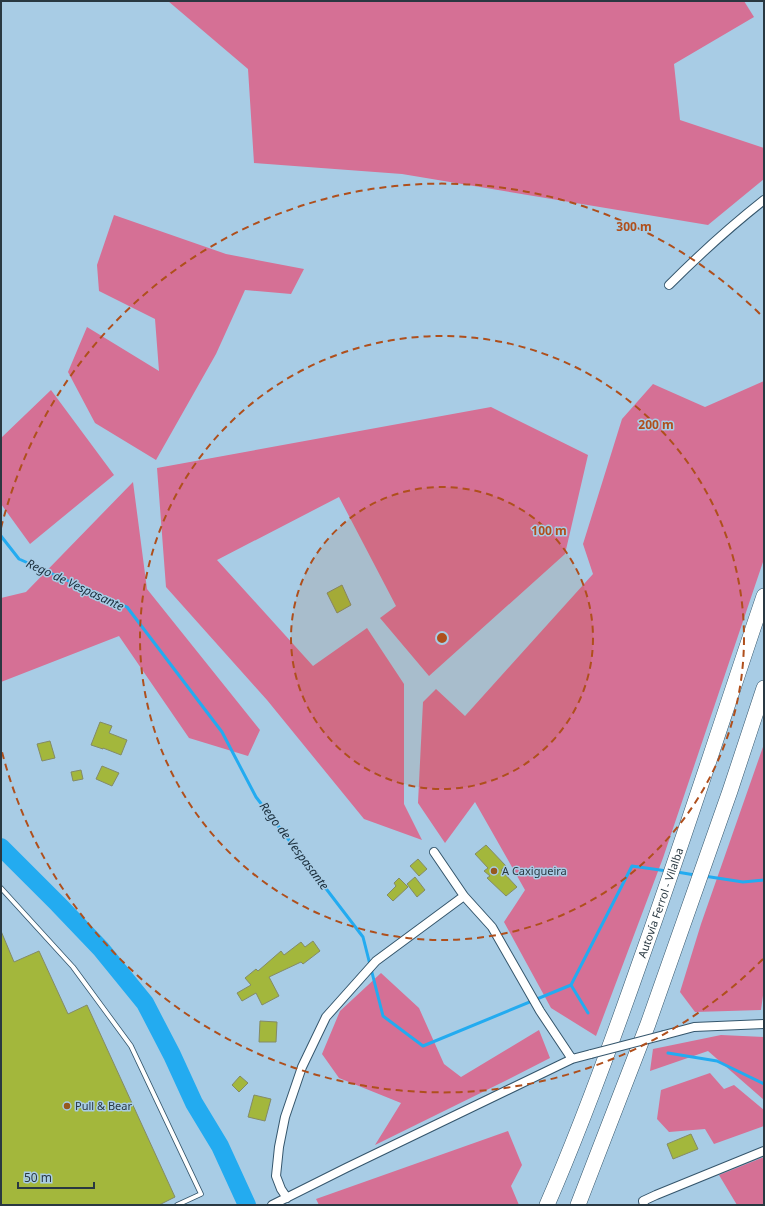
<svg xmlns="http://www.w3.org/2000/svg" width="765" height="1206" font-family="'Noto Sans',sans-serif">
  <rect width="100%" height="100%" fill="#a8cce5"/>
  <!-- green -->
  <path fill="#d57095" d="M 168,1 L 744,1 L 754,17 L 674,64 L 680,120 L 764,148 L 764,179 L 708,225 L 402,174 L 254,163 L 248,69 Z
    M 114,215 L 226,254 L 304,269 L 291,294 L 245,290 L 216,354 L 156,460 L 95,423 L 68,372 L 87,327 L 159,371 L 155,319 L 99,291 L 97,265 Z
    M 764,381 L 764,559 L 663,858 L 596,1036 L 551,1008 L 504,922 L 525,890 L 475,802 L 445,843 L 418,803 L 423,702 L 436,689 L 465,716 L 593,574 L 583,544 L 622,419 L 653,384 L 705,407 Z
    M 51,390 L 114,475 L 30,544 L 1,504 L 1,438 Z
    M 491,407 L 588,455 L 565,554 L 429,676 L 380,618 L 396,606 L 339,497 L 217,560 L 313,666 L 367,628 L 404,684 L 404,804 L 422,840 L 364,819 L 267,700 L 166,587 L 157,468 Z
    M 133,482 L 147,589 L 260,730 L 248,756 L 189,738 L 119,636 L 1,682 L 1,598 L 26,592 Z
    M 764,744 L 764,988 L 761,1010 L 695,1012 L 680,992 L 701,924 Z
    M 381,973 L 419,1008 L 444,1064 L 461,1077 L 539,1030 L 550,1058 L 505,1081 L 375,1145 L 401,1103 L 339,1078 L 322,1054 L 340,1011 Z
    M 721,1035 L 764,1037 L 764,1100 L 708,1051 L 650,1071 L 653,1049 Z
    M 710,1073 L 724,1089 L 734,1085 L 764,1110 L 764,1126 L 714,1144 L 705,1129 L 669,1132 L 657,1119 L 661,1090 Z
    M 508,1131 L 522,1165 L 511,1186 L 519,1205 L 319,1205 L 316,1199 Z
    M 764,1157 L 764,1205 L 737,1205 L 719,1175 Z"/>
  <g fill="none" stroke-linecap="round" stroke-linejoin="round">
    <!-- stream -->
    <path stroke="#23abf0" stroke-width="3" d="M 1,536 L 19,559 L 127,607 L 222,732 L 256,797 L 363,937 L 383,1016 L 423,1046 L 571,985 L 588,1013
      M 677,872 L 695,875
      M 704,876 L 743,882 L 764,880
      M 571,985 L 632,866 L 667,871
      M 668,1053 L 717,1061 L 764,1084"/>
    <!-- river -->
    <path stroke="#23abf0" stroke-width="18" d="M 1,847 L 58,904 L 101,949 L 145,1003 L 172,1055 L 194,1103 L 220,1146 L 247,1205"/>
  </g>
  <!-- building -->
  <path fill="#a3b73c" stroke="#838b67" d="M 342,585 L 351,605 L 337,613 L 327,593 Z
    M 100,722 L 112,726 L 109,733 L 127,740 L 121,755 L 103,748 L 103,749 L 91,745 Z
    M 50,741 L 55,758 L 42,761 L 37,744 Z
    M 102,766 L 119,773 L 112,786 L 96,779 Z
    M 81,770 L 83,779 L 73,781 L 71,772 Z
    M 486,845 L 506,866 L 501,870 L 517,887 L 506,896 L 487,878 L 490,876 L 484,871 L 488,868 L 475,854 Z
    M 418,859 L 427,869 L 419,876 L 410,866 Z
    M 415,877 L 425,890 L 417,897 L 407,884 Z
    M 399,878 L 408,887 L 393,901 L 387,895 L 396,886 L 394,883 Z
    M 1,931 L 14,962 L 39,951 L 68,1014 L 87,1005 L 175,1197 L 159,1205 L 1,1205 Z
    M 313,941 L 320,951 L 303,964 L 301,962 L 269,977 L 279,996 L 262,1005 L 256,993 L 242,1001 L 237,993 L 251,985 L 245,978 L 256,969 L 258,971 L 281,951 L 284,955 L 301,942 L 305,947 Z
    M 260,1021 L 277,1022 L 276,1042 L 259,1042 Z
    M 240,1076 L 248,1083 L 239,1092 L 232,1085 Z
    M 254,1095 L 271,1099 L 265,1121 L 248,1117 Z
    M 691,1134 L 698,1149 L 673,1159 L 667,1144 Z"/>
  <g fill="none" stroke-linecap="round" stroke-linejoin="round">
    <defs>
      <path id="service" d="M 1,888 L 73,967 L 131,1046 L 201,1194 L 177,1205"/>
      <path id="minor" d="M 669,285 C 699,255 731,226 764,200
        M 434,852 L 464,896 L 492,927 L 540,1011 L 572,1059
        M 664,1035 L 694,1027 L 764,1024
        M 287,1198 L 281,1189 L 276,1176 L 279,1147 L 285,1117 L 302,1067 L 326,1017 L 376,961 L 464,896
        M 272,1205 L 346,1168 L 572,1059 L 591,1054
        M 644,1205 L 643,1201 L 656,1195 L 764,1151"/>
      <g id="motorway">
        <path id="s1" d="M 547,1205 C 582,1125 612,1042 641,959 C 684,839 723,717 764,596"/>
        <path d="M 578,1205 L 648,1024 L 730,791 L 764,688"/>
      </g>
    </defs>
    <!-- service casing -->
    <use href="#service" stroke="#35566c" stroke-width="5.5"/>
    <!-- minor casing -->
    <use href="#minor" stroke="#35566c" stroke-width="10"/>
    <!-- motorway casing -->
    <use href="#motorway" stroke="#35566c" stroke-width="16"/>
    <!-- service -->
    <use href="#service" stroke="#fff" stroke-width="4"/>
    <!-- minor -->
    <use href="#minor" stroke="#fff" stroke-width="8"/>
    <!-- motorway -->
    <use href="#motorway" stroke="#fff" stroke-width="15"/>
    <defs>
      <path id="minor-bridge" d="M 591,1054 L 664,1035"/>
    </defs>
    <!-- minor-bridge casing -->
    <use href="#minor-bridge" stroke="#35566c" stroke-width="10" stroke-linecap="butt"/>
    <!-- minor-bridge -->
    <use href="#minor-bridge" stroke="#fff" stroke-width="8"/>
  </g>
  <!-- distance rings -->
  <circle cx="442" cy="638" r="151" fill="#af4f1c" fill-opacity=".12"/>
  <g fill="none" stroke="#af4f1c" stroke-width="2" stroke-dasharray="7 5">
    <circle cx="442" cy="638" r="151"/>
    <circle cx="442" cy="638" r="302"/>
    <path d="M763 959A454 454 0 0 1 1 748M1 528A454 454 0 0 1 763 317"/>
  </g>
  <!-- markers -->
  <g fill="#97581f" stroke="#a8cce5" stroke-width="1.5">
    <circle cx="494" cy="871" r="4"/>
    <circle cx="67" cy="1106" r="4"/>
  </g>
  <g text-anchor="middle" stroke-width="3" stroke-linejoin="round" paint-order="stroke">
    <!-- poi labels -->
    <g font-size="11" fill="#293841" stroke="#a8cce5" text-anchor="start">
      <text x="502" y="875">A Caxigueira</text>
      <text x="75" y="1110">Pull &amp; Bear</text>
    </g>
    <!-- street labels -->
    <g font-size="11" fill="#293841" stroke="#a8cce5">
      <text dy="4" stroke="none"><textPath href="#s1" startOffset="323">Autovía Ferrol - Vilalba</textPath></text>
    </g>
    <!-- water labels -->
    <g font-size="12" font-style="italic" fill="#1b2f3d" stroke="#a8cce5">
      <text transform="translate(75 585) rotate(25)" y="4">Rego de Vespasante</text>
      <text transform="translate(294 846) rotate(53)" y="4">Rego de Vespasante</text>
    </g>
  </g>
  <circle cx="442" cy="638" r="6" fill="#af4f1c" stroke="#a8cce5" stroke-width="2"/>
  <g font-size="12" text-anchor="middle" font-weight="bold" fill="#af4f1c" stroke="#a8cce5" stroke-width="3" stroke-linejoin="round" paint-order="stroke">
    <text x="634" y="231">300 m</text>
    <text x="656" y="429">200 m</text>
    <text x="549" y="535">100 m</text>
  </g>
  <!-- border -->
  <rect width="765" height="1206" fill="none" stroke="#293841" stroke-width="4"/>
  <!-- scale -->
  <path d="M18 1182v6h76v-6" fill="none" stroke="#293841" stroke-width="2"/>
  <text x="24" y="1182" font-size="12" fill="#293841" stroke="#a8cce5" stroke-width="3" paint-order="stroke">50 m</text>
</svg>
